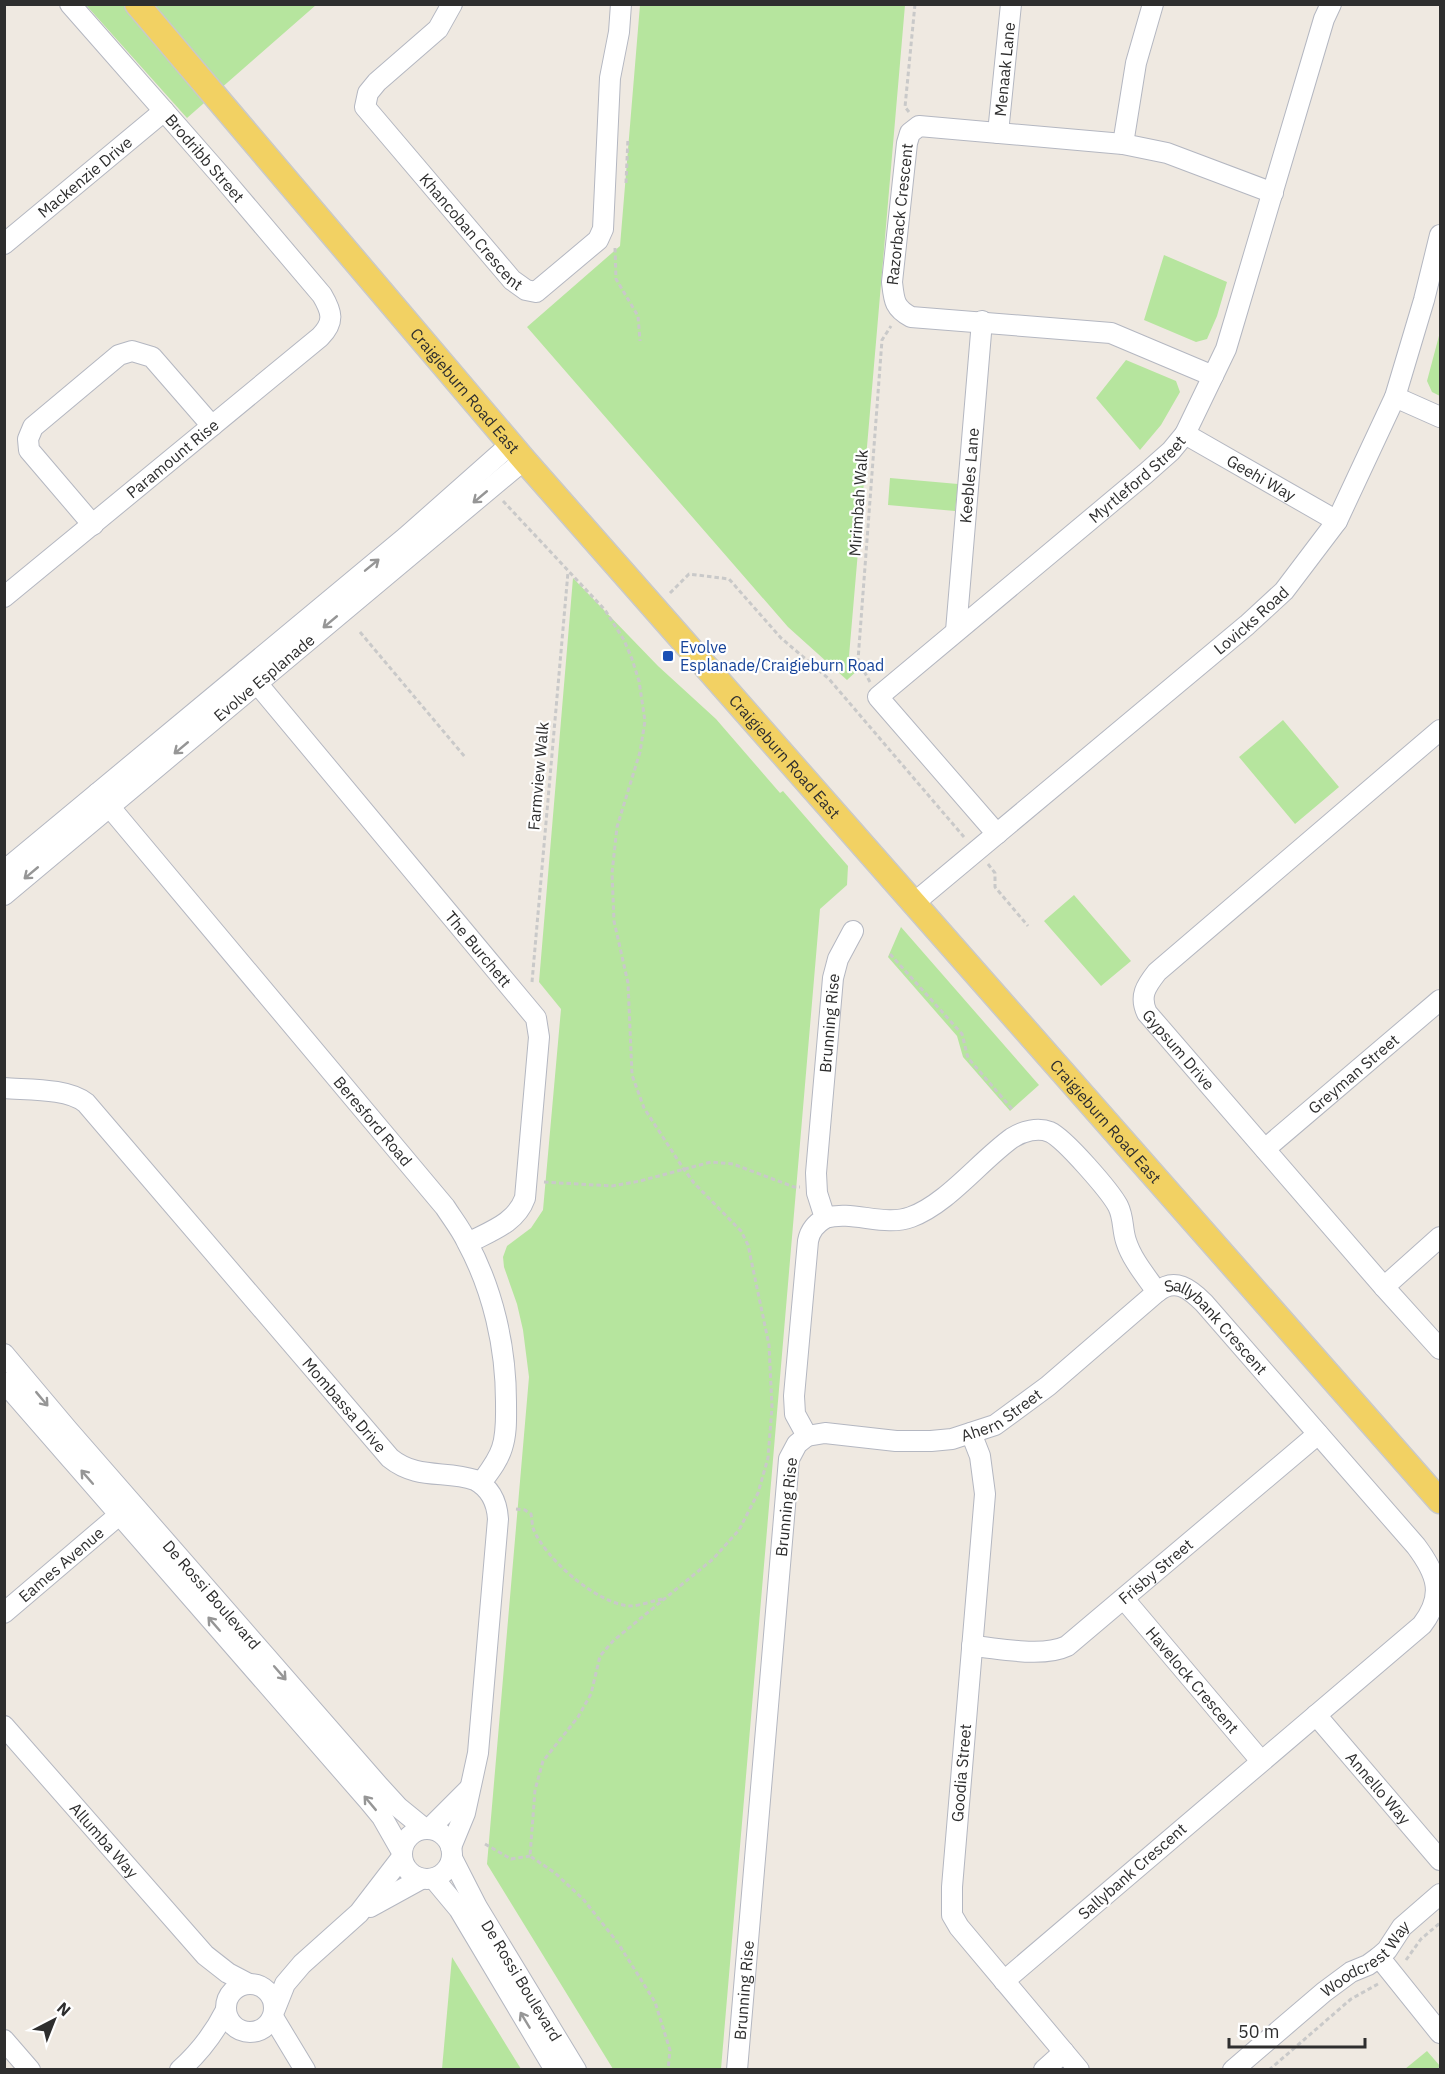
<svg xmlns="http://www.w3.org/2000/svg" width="1445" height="2074" font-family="'IBM Plex Sans',sans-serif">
  <rect width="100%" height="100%" fill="#efe9e1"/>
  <!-- green -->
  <path fill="#b6e59e" d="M 86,5 L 316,5 L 187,118 Z
    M 640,5 L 905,5 L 849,656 L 859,669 L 847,680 L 788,627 L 527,327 L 620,246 Z
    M 1164,255 L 1227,282 L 1217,316 L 1207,339 L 1196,342 L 1144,320 Z
    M 1440,332 L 1440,396 L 1432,392 L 1427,381 Z
    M 1126,360 L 1176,381 L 1180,392 L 1161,425 L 1140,450 L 1096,398 Z
    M 890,478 L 958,484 L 955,511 L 888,505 Z
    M 573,578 L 658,666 L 716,719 L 780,793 L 783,791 L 848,866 L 847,885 L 820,909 L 721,2069 L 613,2069 L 487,1864 L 529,1377 L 523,1330 L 517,1304 L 504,1267 L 503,1257 L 507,1246 L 531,1228 L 543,1210 L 561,1009 L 539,982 Z
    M 1283,720 L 1339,787 L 1295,824 L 1239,757 Z
    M 1074,895 L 1131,961 L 1101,986 L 1044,921 Z
    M 901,927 L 1039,1085 L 1010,1111 L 963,1057 L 957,1036 L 888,957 Z
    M 452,1957 L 521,2069 L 442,2069 Z
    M 1427,2051 L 1440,2066 L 1440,2069 L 1405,2069 Z"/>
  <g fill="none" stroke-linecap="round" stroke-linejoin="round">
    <defs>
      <g id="minor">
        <path id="s1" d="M 452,4 L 438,29 L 377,82 L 368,93 L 365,107 L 512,280 L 526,290 L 536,292 L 598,240 L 603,229 L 610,78 L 619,32 L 621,4"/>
        <path id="s2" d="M 998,133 L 1011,4"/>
        <path d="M 1123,144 L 1136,63 L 1153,4"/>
        <path id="s3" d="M 4,244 L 164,111"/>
        <path id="s4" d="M 1213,376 L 1111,333 L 911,317 C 894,308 894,300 892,282 L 907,143 L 910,133 L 919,126 L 1123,144 L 1167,153 L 1273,193"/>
        <path d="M 1395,397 L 1440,417"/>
        <path id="s5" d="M 1185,434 L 1337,521"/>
        <path d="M 93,525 L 29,450 L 28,439 L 33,427 L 119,355 L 132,351 L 152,357 L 212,426"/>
        <path id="s6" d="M 4,597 L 320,337 C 335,322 332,312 322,295 L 222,177 L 70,4"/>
        <path id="s7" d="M 956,631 L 982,321"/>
        <path id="s8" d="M 246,670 L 536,1018 L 539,1037 L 525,1198 C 516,1223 491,1231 468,1243"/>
        <path id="s9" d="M 1440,730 L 1157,972 C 1146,986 1139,996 1147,1013 L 1384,1287 L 1440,1349"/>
        <path id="s10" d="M 98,793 L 445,1207 C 452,1218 461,1229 467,1242 C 493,1290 506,1347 506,1402 C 506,1417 507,1433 502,1448 C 498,1461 489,1472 481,1483"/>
        <path id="s11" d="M 997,834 L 878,697 L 1145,474 L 1171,451 L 1185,434 L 1226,349 L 1324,19 L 1331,4"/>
        <path d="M 4,871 L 406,537 L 511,444"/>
        <path id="s12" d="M 4,895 L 524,460"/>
        <path id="s13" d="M 914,903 L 1247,625 L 1284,591 L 1337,521 L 1395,397 L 1424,300 L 1440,235"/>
        <path id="s14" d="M 4,1088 C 28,1090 68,1088 86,1103 L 390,1458 C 417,1480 445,1470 475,1480 C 490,1488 497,1502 498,1519 L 478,1753 L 465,1813 L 451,1847"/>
        <path id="s15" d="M 1265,1149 L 1440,1000"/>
        <path id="s16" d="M 825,1218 C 853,1210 884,1227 911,1217 C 947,1204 980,1161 1012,1138 C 1023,1131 1038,1127 1050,1132 C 1065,1139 1110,1191 1118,1206 C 1124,1218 1122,1229 1126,1241 C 1132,1260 1146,1276 1157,1292 C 1175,1277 1190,1289 1204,1303 L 1416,1546 C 1437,1574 1445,1595 1422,1625 L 1004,1981"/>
        <path d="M 1384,1287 L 1440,1237"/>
        <path id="s17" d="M 4,1354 L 68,1430 L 378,1785 L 398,1807 L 425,1829"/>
        <path d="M 4,1382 L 368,1800 L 382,1817 L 402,1852"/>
        <path d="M 971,1433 L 980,1456 L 985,1494 L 952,1887 L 952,1915 L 959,1927 L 1079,2070"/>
        <path id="s18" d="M 807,1436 L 825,1433 L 896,1441 L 931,1441 L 952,1439 L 995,1425 L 1048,1386 L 1157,1292"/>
        <path id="s19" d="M 1124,1599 L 1261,1761"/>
        <path id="s20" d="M 4,1613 L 119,1515"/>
        <path id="s21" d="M 972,1646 C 999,1648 1042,1658 1067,1646 L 1318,1434"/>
        <path id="s22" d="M 1316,1715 L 1440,1860"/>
        <path id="s23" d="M 4,1726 L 205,1955 L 228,1973 L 249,1984"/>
        <circle cx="427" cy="1854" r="25"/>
        <path d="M 429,1829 L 469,1789"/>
        <path id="s24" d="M 452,1858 L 477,1907 L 576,2070"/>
        <path d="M 434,1879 L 459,1909 L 555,2070"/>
        <path d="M 370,1907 L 421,1879"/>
        <path d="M 1379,1957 L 1440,2033"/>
        <circle cx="250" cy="2008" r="24"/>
        <path d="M 275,2009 L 285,1984 L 302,1964 L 359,1913 L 402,1857"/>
        <path d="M 273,2017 L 305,2070"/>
        <path d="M 4,2040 L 30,2070"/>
        <path d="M 180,2070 C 200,2052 214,2034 226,2010"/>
        <path id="s25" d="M 737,2070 L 789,1459 L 797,1444 L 807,1436 L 795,1414 L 794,1396 L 808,1241 C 810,1230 816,1224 825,1218 L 817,1193 L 816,1173 L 833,978 L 838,959 L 853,931"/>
        <path d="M 1044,2070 L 1064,2052"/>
        <path id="s26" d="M 1233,2070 L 1324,1992 L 1351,1972 L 1368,1965 L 1379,1957 L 1387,1950 L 1402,1927 L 1440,1894"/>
      </g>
      <g id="major">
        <path id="s27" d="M 137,4 L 524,460 L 1440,1501"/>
      </g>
    </defs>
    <!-- minor casing -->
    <use href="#minor" stroke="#b4b7c1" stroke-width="22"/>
    <!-- major casing -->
    <use href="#major" stroke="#c9c9c9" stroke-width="27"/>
    <!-- path -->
    <path stroke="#c9c9c9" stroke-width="3" stroke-dasharray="4.5 3" stroke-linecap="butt" d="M 909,112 L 905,107 L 915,4
      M 626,183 L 628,138
      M 615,248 L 616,279 L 638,316 L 640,341
      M 503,501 L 605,610 L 624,640 L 632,659 L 639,681 L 645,721 L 640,752 L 617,827 L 612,873 L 614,921 L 628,983 L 632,1075 L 644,1108 L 683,1168 L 694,1183 L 741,1231 L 748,1245 L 769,1345 L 772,1407 L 768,1458 L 758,1493 L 739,1530 L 713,1559 L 613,1641 L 600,1656 L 591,1694 L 578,1717 L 543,1761 L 535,1790 L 530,1856 L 555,1873 L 583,1899 L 618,1943 L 655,2002 L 670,2050 L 668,2070
      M 670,593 L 689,574 L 729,579 L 781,638 L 829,679 L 964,837
      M 360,632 L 465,757
      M 870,682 L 858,660 L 882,340 L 891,326
      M 988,864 L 995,873 L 995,887 L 1028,926
      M 890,954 L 962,1034 L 968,1058 L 1013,1110
      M 532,982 L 568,572
      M 544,1182 L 612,1186 L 640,1181 L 711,1162 L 733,1164 L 794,1187 L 800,1187
      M 516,1509 L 525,1510 L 531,1514 C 532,1519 532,1524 533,1528 C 544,1558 597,1604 630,1606 C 639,1606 652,1601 662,1599
      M 485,1844 L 511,1859 L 530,1856
      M 1406,1960 L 1421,1939 L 1440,1923
      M 1269,2070 L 1351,1999 L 1378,1984
      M 1438,2070 L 1440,2068"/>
    <!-- minor -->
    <use href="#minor" stroke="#fff" stroke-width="20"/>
    <!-- major -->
    <use href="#major" stroke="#f2d163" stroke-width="24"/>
  </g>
  <!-- one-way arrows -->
  <defs><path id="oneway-shaft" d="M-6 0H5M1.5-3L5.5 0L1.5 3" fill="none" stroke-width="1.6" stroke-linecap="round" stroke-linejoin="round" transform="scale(1.5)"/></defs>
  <g stroke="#969696">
    <use href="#oneway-shaft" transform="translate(480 497) rotate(140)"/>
    <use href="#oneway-shaft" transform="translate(372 565) rotate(-39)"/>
    <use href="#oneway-shaft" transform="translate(330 622) rotate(140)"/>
    <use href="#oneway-shaft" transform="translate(181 748) rotate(140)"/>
    <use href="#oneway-shaft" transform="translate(31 873) rotate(140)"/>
    <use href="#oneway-shaft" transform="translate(42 1399) rotate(50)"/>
    <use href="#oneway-shaft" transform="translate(87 1477) rotate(-131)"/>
    <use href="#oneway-shaft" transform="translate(214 1624) rotate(-131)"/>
    <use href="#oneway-shaft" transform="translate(280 1673) rotate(49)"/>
    <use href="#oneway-shaft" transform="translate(370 1803) rotate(-130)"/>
    <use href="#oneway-shaft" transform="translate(525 2020) rotate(-121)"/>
  </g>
  <!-- markers -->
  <rect fill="#1a4fb4" stroke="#fff" stroke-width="2" x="662" y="650" width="12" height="12" rx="3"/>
  <g text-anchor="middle" stroke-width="4.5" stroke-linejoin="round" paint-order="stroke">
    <!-- street labels -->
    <g font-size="16" fill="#2e2e2e" stroke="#fff">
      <text dy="6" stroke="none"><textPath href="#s2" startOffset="64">Menaak Lane</textPath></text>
      <text transform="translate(205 158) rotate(49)" y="6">Brodribb Street</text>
      <text dy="6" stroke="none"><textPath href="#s3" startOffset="105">Mackenzie Drive</textPath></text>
      <text dy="6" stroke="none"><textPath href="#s4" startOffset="422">Razorback Crescent</textPath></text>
      <text dy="6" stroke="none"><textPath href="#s1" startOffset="302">Khancoban Crescent</textPath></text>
      <text dy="6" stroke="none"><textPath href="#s27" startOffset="507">Craigieburn Road East</textPath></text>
      <text dy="6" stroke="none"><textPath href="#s6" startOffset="218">Paramount Rise</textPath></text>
      <text dy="6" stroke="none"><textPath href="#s7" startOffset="156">Keebles Lane</textPath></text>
      <text dy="6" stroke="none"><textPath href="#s11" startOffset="520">Myrtleford Street</textPath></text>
      <text dy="6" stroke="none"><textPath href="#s5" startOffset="88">Geehi Way</textPath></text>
      <text transform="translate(858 503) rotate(-86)" y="6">Mirimbah Walk</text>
      <text dy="6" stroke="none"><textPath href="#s13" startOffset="440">Lovicks Road</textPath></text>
      <text dy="6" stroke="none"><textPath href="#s12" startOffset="339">Evolve Esplanade</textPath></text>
      <text dy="6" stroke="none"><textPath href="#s27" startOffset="993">Craigieburn Road East</textPath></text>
      <text transform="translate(538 776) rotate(-85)" y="6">Farmview Walk</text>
      <text dy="6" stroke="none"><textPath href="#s8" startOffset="363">The Burchett</textPath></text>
      <text dy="6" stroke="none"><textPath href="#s25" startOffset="1068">Brunning Rise</textPath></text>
      <text dy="6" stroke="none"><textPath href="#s9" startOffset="466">Gypsum Drive</textPath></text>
      <text dy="6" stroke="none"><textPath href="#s15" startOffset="116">Greyman Street</textPath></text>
      <text dy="6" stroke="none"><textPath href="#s10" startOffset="428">Beresford Road</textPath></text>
      <text dy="6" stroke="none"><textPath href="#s27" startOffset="1479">Craigieburn Road East</textPath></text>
      <text dy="6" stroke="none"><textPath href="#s16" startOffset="530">Sallybank Crescent</textPath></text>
      <text dy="6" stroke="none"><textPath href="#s14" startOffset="482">Mombassa Drive</textPath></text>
      <text dy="6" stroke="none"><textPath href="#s18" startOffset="201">Ahern Street</textPath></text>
      <text transform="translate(786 1507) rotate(-84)" y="6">Brunning Rise</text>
      <text dy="6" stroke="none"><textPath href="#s20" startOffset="75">Eames Avenue</textPath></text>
      <text dy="6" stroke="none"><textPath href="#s21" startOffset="212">Frisby Street</textPath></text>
      <text dy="6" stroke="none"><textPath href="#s17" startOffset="318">De Rossi Boulevard</textPath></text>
      <text dy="6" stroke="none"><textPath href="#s19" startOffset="106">Havelock Crescent</textPath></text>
      <text transform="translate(961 1773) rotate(-85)" y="6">Goodia Street</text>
      <text dy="6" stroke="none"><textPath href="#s22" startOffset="96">Annello Way</textPath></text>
      <text dy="6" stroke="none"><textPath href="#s23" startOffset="152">Allumba Way</textPath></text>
      <text transform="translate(1132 1871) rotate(-41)" y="6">Sallybank Crescent</text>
      <text dy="6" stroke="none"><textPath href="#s26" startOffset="174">Woodcrest Way</textPath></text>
      <text dy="6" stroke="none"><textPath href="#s24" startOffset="141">De Rossi Boulevard</textPath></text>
      <text dy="6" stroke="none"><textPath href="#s25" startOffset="80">Brunning Rise</textPath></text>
    </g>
    <!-- transit labels -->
    <g font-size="16" fill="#164399" stroke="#fff" text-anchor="start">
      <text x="680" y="653">Evolve<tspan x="680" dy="18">Esplanade/Craigieburn Road</tspan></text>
    </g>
  </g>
  <!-- border -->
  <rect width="1445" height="2074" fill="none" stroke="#2e2e2e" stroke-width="12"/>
  <!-- north arrow -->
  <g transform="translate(54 2020) rotate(42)" stroke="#ffffff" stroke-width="4.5" paint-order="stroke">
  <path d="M0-4.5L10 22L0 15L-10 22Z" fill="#2e2e2e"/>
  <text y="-9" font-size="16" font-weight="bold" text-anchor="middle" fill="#2e2e2e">N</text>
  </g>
  <!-- scale -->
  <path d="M1229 2038v9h136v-9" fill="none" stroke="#2e2e2e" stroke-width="3"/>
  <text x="1238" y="2038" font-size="18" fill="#2e2e2e" stroke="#ffffff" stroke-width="4.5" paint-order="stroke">50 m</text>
</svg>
